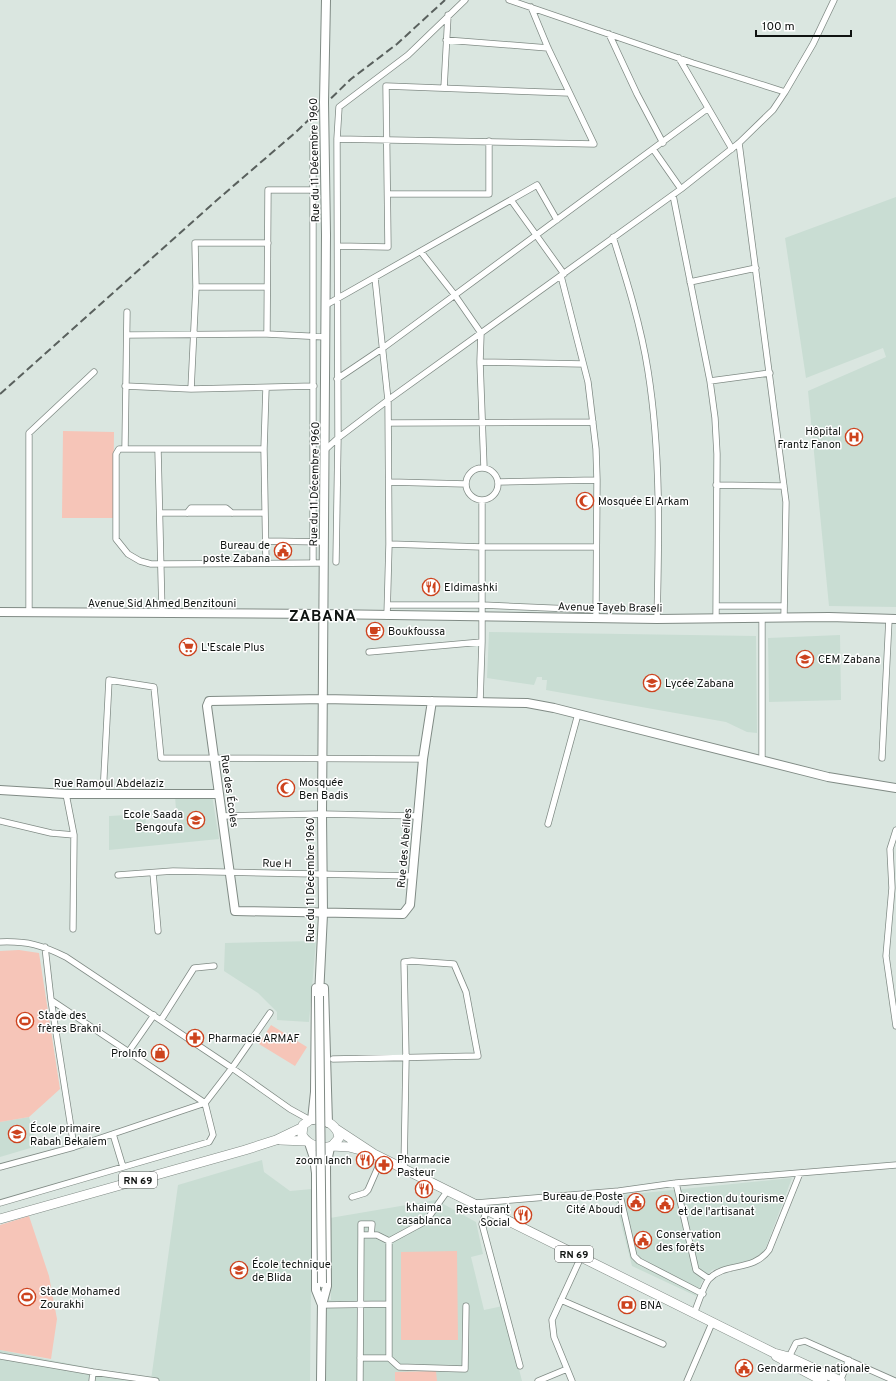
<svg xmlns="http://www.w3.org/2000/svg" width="896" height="1381" font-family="Overpass,sans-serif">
  <rect width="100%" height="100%" fill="#dae6e0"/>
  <!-- built -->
  <path fill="#c9ddd3" d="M 896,197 L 896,607 L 829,606 L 808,391 L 886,357 L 883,348 L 806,378 L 785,238 Z
    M 489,632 L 756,636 L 757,733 L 747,732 L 726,722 L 546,690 L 547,680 L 542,680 L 542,677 L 537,677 L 534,685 L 487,678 Z
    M 840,635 L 841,700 L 769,702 L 768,638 Z
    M 212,795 L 219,839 L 109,850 L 109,816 L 145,814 L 146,825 L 177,824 L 175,796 Z
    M 316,941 L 309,1022 L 277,1020 L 277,1012 L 258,993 L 224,971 L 225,943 Z
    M 29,1117 L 37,1146 L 0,1157 L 0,1122 Z
    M 262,1160 L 264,1172 L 290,1191 L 312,1189 L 310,1381 L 0,1381 L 0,1350 L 151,1380 L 178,1185 Z
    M 792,1178 L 765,1250 L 754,1259 L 712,1270 L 702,1281 L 696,1296 L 632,1266 L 614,1196 Z
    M 436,1200 L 476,1222 L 483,1254 L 471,1257 L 484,1310 L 503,1306 L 522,1381 L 326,1381 L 327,1300 L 331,1300 L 330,1218 Z"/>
  <!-- green -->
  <path fill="#f6c5b8" d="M 63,431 L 114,432 L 113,518 L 62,518 Z
    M 19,950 L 39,953 L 60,1089 L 29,1117 L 0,1122 L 0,951 Z
    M 271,1025 L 307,1047 L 295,1066 L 259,1044 Z
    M 29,1216 L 49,1276 L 57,1319 L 51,1359 L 0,1350 L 0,1225 Z
    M 457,1251 L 458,1340 L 401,1340 L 401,1252 Z
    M 436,1371 L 437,1381 L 395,1381 L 395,1372 Z"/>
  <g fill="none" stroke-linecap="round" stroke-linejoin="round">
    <defs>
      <path id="street" d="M 509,0 L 693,63 L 785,92
        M 609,34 L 637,94 L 663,143
        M 446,40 L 548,48
        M 679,58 L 732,149
        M 444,88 L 448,15
        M 313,137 L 313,563
        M 337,139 L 339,107 L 408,55 L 465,0
        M 739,143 L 786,502 L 784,617
        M 653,149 L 681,189
        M 388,194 L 489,194 L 489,141
        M 673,195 L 710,381 L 715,418 L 717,454 L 716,619
        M 511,200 L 564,274
        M 613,237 C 627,281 641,326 648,371 C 661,453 659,537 657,619
        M 338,246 L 388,247 L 386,86 L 569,93
        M 421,252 L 454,294 L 481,333 L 480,362 L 484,468
        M 561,276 L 588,382 L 596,449 L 597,480 L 596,618
        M 375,278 L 388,400 L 389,544 L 387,616
        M 690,282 L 756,268
        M 196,287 L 267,287
        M 326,305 L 537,185 L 557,220
        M 267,334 L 268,190 L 313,190
        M 127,335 L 267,334 L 326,337
        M 480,362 L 583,364
        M 337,379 L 383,348 L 707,109
        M 710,381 L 770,373
        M 125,386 L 191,389 L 314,386
        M 191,389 L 196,287 L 195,243 L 268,243
        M 389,423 L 593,422
        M 125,448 L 127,312
        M 264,449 L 119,449 L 116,454 L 116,539 L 128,554 L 140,561 L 151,564 L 324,563
        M 326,449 L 338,438 L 388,400 L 681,189 L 739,143 L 773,110 L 785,92 L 813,44 L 834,0
        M 158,450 L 162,613
        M466 484a16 16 0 1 1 32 0a16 16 0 1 1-32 0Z
        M 390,482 L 466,484
        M 498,482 L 597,480
        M 716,485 L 784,486
        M 160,513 L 265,513
        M 187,513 L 191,508 L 226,508 L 232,513
        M 266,541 L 324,542
        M 389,544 L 482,547 L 596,547
        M 336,562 L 338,438 L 337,139 L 594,144 L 548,48 L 531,7
        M 266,563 L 264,449 L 266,388
        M 388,605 L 482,605 L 596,610
        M 716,606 L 784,606
        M 29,613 L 29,433 L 94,372
        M 762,617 L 762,761
        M 369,652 L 482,642
        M 480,702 L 482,642 L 482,501
        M 882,758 L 889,619
        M 66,794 L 74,835 L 73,929
        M 103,795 L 109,680 L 154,687 L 161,758 L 423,759
        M 222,816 L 322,814 L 418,816
        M 0,821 L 51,833 L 74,835
        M 548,824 L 578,714
        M 896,830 L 890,849 L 892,888 L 886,956 L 896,1026
        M 153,873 L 158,931
        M 118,875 L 173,871 L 413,876
        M 0,942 C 27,941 42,945 66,957 L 232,1068 L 290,1109 L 310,1120
        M 45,947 L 51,1000
        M 161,1020 L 194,968 L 214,966
        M 129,1051 L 154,1015
        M 333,1059 L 478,1056 L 466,992 L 454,964 L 412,961 L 404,962 L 406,1058 L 404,1169
        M 113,1134 L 123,1167
        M 0,1167 L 74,1147 L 205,1103 L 232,1068 L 270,1013
        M 676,1183 L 696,1270 L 709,1279
        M 619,1191 L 634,1256 L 639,1261 L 703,1294
        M 352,1197 L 365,1193 L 368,1190 L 382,1158
        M 0,1203 L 209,1142 L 213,1135 L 205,1103 L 51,1000 L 74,1147
        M 476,1203 L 619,1191 L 676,1183 L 896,1165
        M 487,1209 L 482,1224 L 520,1366
        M 361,1235 L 361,1224 L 372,1224 L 371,1235
        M 561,1300 L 663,1344
        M 322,1305 L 389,1304
        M 694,1313 C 698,1305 703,1286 709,1279 C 725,1262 753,1272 769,1250 L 800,1173
        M 0,1356 L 93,1372 L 156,1381
        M 789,1357 L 796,1343 L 805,1341 L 895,1381
        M 360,1358 L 389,1358 L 389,1241 L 426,1221 L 448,1190
        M 389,1358 L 399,1367 L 465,1369 L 466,1306
        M 92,1381 L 93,1372
        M 360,1381 L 361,1235 L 377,1235 L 389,1241
        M 538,1381 L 567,1369
        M 572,1381 L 554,1337 L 552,1320 L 581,1257
        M 687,1381 L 712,1323
        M 840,1381 L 849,1360"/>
      <path id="secondary" d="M 0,612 L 324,614 L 657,619 L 829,617 L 896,619
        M 432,701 L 423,759 L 410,905 L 403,914 L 235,911 L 207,706 L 209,701 L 323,699 L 527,703 L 554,708 L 828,777 L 896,788
        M 0,790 L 66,794 L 219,794
        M 324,988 L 328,1123
        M 319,996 L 323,914 L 322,814 L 326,235
        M 312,1120 L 315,1092 L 316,988
        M 309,1143 L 314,1158 L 316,1173 L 316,1290 L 322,1305
        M 322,1305 L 327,1286 L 326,1166 L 330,1148
        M 321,1381 L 322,1300"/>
      <path id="primary" d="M 317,1119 C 327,1120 338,1126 339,1138 L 332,1146 C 321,1150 308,1145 302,1135 L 303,1125 L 310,1120 Z
        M 336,1129 L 374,1154 L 774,1353 L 789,1357 L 841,1381
        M 280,1140 L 306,1141
        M 332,1146 L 349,1147 L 364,1151
        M 0,1219 L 245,1150 L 276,1140 L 301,1128
        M 776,1356 L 823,1381"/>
    </defs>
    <!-- street casing -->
    <use href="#street" stroke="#808b85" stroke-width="7"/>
    <!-- secondary casing -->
    <use href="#secondary" stroke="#808b85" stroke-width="10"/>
    <!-- primary casing -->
    <use href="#primary" stroke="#808b85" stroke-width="10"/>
    <!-- street -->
    <use href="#street" stroke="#fff" stroke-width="5.5"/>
    <!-- secondary -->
    <use href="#secondary" stroke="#fff" stroke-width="8"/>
    <!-- primary -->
    <use href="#primary" stroke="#fff" stroke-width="9"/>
    <!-- rail -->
    <path stroke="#59605d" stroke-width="2" stroke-dasharray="8 4" stroke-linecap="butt" d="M 0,394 L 217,200 L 296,132 L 351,79 L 397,44 L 445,0"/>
    <defs>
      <path id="secondary-bridge" d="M 326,235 L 324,102 L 326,0
        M 319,996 L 322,1283"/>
    </defs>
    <!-- secondary-bridge casing -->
    <use href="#secondary-bridge" stroke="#808b85" stroke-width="10" stroke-linecap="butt"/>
    <!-- secondary-bridge -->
    <use href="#secondary-bridge" stroke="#fff" stroke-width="8"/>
  </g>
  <!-- icons -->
  <defs>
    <symbol id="hospital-ring" viewBox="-11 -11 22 22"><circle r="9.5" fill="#fff" stroke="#cd431e" stroke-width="1.5"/><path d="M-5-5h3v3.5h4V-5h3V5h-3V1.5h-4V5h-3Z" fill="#cd431e"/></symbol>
    <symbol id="mosque-ring" viewBox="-11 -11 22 22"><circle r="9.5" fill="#fff" stroke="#cd431e" stroke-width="1.5"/><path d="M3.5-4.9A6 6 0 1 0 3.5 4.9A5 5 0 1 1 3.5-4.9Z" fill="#cd431e"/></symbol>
    <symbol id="civic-ring" viewBox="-11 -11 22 22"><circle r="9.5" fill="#fff" stroke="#cd431e" stroke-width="1.5"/><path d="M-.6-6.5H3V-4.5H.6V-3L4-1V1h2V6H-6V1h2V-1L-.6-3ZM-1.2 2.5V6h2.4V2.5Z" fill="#cd431e"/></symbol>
    <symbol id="restaurant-ring" viewBox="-11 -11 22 22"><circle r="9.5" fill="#fff" stroke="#cd431e" stroke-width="1.5"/><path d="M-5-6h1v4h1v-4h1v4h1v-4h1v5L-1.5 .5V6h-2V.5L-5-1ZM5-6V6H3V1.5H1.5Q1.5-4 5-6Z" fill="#cd431e"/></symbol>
    <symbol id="cafe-ring" viewBox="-11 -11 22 22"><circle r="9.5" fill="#fff" stroke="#cd431e" stroke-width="1.5"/><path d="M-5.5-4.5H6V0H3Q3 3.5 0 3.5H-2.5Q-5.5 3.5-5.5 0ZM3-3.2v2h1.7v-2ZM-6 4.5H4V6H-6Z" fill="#cd431e"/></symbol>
    <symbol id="supermarket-ring" viewBox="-11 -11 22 22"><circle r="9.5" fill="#fff" stroke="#cd431e" stroke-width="1.5"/><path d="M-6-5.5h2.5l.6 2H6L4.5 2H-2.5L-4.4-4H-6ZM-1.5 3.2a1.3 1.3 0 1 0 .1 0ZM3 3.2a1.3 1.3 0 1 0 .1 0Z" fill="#cd431e"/></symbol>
    <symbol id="school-ring" viewBox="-11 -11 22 22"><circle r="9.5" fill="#fff" stroke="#cd431e" stroke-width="1.5"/><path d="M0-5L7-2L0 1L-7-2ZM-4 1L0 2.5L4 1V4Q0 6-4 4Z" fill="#cd431e"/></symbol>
    <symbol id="stadium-ring" viewBox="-11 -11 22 22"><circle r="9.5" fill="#fff" stroke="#cd431e" stroke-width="1.5"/><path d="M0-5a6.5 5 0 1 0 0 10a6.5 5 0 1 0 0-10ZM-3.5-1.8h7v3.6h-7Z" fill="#cd431e"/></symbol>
    <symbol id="pharmacy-ring" viewBox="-11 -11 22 22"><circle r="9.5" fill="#fff" stroke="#cd431e" stroke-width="1.5"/><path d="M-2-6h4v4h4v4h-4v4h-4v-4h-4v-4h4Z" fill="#cd431e"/></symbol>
    <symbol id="shop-ring" viewBox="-11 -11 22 22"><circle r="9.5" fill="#fff" stroke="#cd431e" stroke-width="1.5"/><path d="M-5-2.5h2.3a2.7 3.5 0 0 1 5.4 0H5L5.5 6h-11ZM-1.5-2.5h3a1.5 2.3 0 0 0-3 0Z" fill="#cd431e"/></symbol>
    <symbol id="university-ring" viewBox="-11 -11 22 22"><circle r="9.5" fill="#fff" stroke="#cd431e" stroke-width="1.5"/><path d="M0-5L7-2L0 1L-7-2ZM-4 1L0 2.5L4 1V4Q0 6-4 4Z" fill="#cd431e"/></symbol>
    <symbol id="bank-ring" viewBox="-11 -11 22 22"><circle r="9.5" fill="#fff" stroke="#cd431e" stroke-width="1.5"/><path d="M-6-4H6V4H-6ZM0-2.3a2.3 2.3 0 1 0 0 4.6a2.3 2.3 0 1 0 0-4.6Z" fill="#cd431e"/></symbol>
  </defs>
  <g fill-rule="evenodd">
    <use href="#hospital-ring" x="844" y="427" width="20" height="20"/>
    <use href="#mosque-ring" x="575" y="491" width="20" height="20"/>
    <use href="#civic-ring" x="273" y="541" width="20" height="20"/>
    <use href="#restaurant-ring" x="421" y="577" width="20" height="20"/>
    <use href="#cafe-ring" x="365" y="621" width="20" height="20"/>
    <use href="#supermarket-ring" x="178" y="637" width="20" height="20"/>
    <use href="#school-ring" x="795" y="649" width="20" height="20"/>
    <use href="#school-ring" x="642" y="673" width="20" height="20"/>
    <use href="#mosque-ring" x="276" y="778" width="20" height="20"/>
    <use href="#school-ring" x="186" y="810" width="20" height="20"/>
    <use href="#stadium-ring" x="15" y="1011" width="20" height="20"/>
    <use href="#pharmacy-ring" x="185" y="1028" width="20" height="20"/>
    <use href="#shop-ring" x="150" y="1043" width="20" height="20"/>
    <use href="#school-ring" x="7" y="1124" width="20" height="20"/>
    <use href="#restaurant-ring" x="355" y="1150" width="20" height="20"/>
    <use href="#pharmacy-ring" x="374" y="1155" width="20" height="20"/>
    <use href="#restaurant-ring" x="414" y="1179" width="20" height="20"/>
    <use href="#civic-ring" x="626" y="1192" width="20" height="20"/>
    <use href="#civic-ring" x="655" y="1194" width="20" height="20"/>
    <use href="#restaurant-ring" x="513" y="1205" width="20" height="20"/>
    <use href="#civic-ring" x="633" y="1230" width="20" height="20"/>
    <use href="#university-ring" x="229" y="1260" width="20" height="20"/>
    <use href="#stadium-ring" x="17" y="1287" width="20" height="20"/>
    <use href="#bank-ring" x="617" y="1295" width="20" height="20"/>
    <use href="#civic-ring" x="734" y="1358" width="20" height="20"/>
  </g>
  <g text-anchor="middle" stroke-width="3" stroke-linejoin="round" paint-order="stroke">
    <!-- shield labels -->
    <g fill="#fff" stroke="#575a58" stroke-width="1">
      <rect x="119" y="1172" width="38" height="16" rx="3"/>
      <rect x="555" y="1246" width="38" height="16" rx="3"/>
    </g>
    <g font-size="10" font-weight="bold" fill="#0f1311">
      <text x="138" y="1184">RN 69</text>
      <text x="574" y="1258">RN 69</text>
    </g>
    <!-- street labels -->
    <g font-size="11" fill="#0f1311" stroke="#fff">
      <text transform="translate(314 160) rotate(-91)" y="4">Rue du 11 Décembre 1960</text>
      <text transform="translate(314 484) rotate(-89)" y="4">Rue du 11 Décembre 1960</text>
      <text x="162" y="607">Avenue Sid Ahmed Benzitouni</text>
      <text transform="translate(610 607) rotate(1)" y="4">Avenue Tayeb Braseli</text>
      <text x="109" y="787">Rue Ramoul Abdelaziz</text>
      <text transform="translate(230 791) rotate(82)" y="4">Rue des Écoles</text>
      <text transform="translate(404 848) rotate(-85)" y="4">Rue des Abeilles</text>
      <text transform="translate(277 863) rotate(1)" y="4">Rue H</text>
      <text transform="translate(310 880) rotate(-90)" y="4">Rue du 11 Décembre 1960</text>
    </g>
    <!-- poi labels -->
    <g font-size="11" fill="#0f1311" stroke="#fff" text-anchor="start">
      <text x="841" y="435" text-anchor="end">Hôpital<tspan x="841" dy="13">Frantz Fanon</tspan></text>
      <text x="598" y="505">Mosquée El Arkam</text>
      <text x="270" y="549" text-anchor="end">Bureau de<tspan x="270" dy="13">poste Zabana</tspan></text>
      <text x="444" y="591">Eldimashki</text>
      <text x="388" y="635">Boukfoussa</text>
      <text x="201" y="651">L'Escale Plus</text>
      <text x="818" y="663">CEM Zabana</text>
      <text x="665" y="687">Lycée Zabana</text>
      <text x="299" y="786">Mosquée<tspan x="299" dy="13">Ben Badis</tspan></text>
      <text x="183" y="818" text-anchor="end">Ecole Saada<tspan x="183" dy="13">Bengoufa</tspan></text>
      <text x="38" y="1019">Stade des<tspan x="38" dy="13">frères Brakni</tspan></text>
      <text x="208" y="1042">Pharmacie ARMAF</text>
      <text x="147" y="1057" text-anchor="end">ProInfo</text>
      <text x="30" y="1132">École primaire<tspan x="30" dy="13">Rabah Bekalem</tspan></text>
      <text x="397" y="1163">Pharmacie<tspan x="397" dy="13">Pasteur</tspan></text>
      <text x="352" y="1164" text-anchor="end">zoom lanch</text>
      <text x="623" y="1200" text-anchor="end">Bureau de Poste<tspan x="623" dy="13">Cité Aboudi</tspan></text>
      <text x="678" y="1202">Direction du tourisme<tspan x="678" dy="13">et de l'artisanat</tspan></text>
      <text x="424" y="1211" text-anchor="middle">khaima<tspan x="424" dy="13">casablanca</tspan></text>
      <text x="510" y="1213" text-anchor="end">Restaurant<tspan x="510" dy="13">Social</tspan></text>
      <text x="656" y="1238">Conservation<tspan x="656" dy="13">des forêts</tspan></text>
      <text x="252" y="1268">École technique<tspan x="252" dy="13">de Blida</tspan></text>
      <text x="40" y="1295">Stade Mohamed<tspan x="40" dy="13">Zourakhi</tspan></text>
      <text x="640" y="1309">BNA</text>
      <text x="757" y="1372">Gendarmerie nationale</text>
    </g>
    <!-- district labels -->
    <g font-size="15" font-weight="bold" letter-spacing="1" fill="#0f1311" stroke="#fff">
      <text x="323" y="621">ZABANA</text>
    </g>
  </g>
  <!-- scale -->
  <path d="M756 30v6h95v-6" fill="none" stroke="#0f1311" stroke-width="2"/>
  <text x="762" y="30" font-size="12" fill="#0f1311" stroke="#ffffff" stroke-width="3" paint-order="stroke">100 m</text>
</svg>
